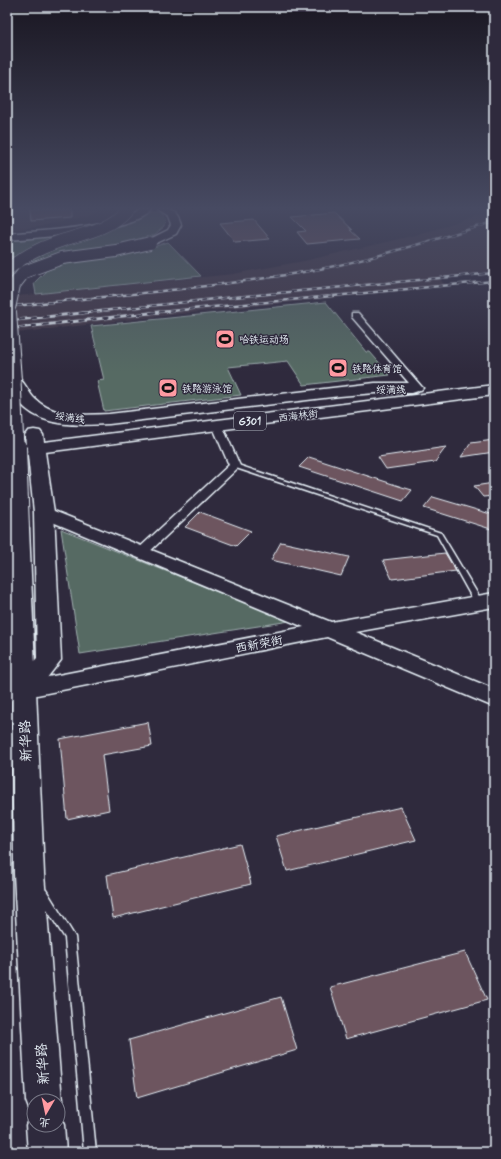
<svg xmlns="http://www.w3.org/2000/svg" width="501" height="1159" font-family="Mynerve,'LXGW WenKai TC',sans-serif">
  <rect width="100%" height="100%" fill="#2f2a3d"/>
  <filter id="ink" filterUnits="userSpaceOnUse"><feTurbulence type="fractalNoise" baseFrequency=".025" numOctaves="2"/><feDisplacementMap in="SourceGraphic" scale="8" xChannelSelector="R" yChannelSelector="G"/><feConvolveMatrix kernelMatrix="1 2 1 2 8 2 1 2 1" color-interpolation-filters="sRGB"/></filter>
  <g filter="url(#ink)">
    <!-- built -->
    <path fill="#423747" d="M 7,210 L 100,210 L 89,215 L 44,226 L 7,230 Z
      M 494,212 L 494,271 L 438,277 L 446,286 L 172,315 L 7,334 L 7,297 L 233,274 L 304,261 L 412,236 Z"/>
    <!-- green -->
    <path fill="#566a64" stroke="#9faeae" d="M 151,213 L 159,213 L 165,219 L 164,227 L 154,235 L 139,242 L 41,262 L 7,256 L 7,243 L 16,238 L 100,231 Z
      M 168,242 L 201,276 L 36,294 L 34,283 L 47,270 L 64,264 L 136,253 Z
      M 326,302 L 366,352 L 370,352 L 390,375 L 304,385 L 288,361 L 228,367 L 241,395 L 104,411 L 97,381 L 104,380 L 91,326 Z
      M 61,529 L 290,621 L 80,654 Z"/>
    <!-- building -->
    <path fill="#6d555e" stroke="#e8f1f8" d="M 30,210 L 70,210 L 70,218 L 31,221 Z
      M 334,213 L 352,230 L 350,230 L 360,239 L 307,244 L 297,232 L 306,231 L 292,217 Z
      M 254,220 L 270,239 L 235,242 L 220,223 Z
      M 494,440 L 494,452 L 461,457 L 471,443 Z
      M 446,447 L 435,462 L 386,469 L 378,457 Z
      M 309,457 L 402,487 L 412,490 L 403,501 L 299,467 Z
      M 494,483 L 494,496 L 483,497 L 474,486 Z
      M 433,497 L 494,515 L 494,530 L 424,508 Z
      M 200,512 L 251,531 L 236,546 L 185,527 Z
      M 281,542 L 349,557 L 341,576 L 271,560 Z
      M 445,553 L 456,571 L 392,579 L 383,560 Z
      M 148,722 L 152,746 L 102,755 L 109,810 L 67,819 L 60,739 Z
      M 401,807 L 416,840 L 287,871 L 276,836 Z
      M 240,844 L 251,884 L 113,918 L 107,875 Z
      M 465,952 L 487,1000 L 346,1039 L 330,987 Z
      M 281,997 L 297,1050 L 137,1098 L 129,1040 Z"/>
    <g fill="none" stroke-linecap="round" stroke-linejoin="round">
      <defs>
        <path id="lane" d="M 235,464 L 441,533 L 483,603 L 479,605 L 476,605 L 437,535 L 233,467 L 232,466 Z
          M 42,888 L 46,890 L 75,937 L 96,1152 L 84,1152 L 65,938 L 38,896 L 37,893 L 38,890 Z"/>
        <path id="street" d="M 352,313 L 358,313 L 421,386 L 423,388 L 421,390 L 415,390 L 352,317 Z
          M 217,422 L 222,425 L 240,466 L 145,556 L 137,556 L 135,553 L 137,550 L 229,465 L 212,425 Z"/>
        <path id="secondary" d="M 44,507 L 331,622 L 494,593 L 494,607 L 355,632 L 494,689 L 494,707 L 327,637 L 7,701 L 7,685 L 304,627 L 38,516 L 35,512 L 38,508 Z"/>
        <path id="primary" d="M 19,523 L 26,525 L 29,529 L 44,874 L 62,1101 L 58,1111 L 58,1101 L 34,1101 L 34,1125 L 58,1125 L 58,1112 L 64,1125 L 66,1152 L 28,1152 L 26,1125 L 31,1114 L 26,1101 L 14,874 L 9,529 L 12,525 Z"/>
        <path id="highway" d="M 138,210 L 150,210 C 133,231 35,238 7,240 L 7,234 C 46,230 103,229 138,210 Z
          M 157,210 C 170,209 177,211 181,225 L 176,234 L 150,246 L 146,245 L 144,243 L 146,241 L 168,230 L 171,225 L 168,217 Z
          M 13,375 C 23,378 27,390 33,397 C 53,418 83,415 109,414 L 375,383 L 412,383 L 418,385 L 420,388 L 418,391 L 412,393 L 375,393 L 340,396 L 109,424 C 81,425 48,428 25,408 C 18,401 13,391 7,383 L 7,377 Z
          M 494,385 L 494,395 L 45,452 L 54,512 L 61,660 L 32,697 L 23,700 L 14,697 L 10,690 L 14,683 L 37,658 L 34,512 L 28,455 L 7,457 L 7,447 L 26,444 L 25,435 L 28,431 L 34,430 L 40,431 L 43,435 L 44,442 Z"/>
      </defs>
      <!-- lane casing -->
      <use href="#lane" stroke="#e8f1f8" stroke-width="3"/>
      <!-- street casing -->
      <use href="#street" stroke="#e8f1f8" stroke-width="3"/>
      <!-- secondary casing -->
      <use href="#secondary" stroke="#e8f1f8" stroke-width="3"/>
      <!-- primary casing -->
      <use href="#primary" stroke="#e8f1f8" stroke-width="3"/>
      <!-- highway casing -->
      <use href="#highway" stroke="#e8f1f8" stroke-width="3"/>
      <!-- lane -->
      <use href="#lane" fill="#2f2a3d" fill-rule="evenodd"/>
      <!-- street -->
      <use href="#street" fill="#2f2a3d" fill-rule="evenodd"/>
      <!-- secondary -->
      <use href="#secondary" fill="#2f2a3d" fill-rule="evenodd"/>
      <!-- primary -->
      <use href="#primary" fill="#2f2a3d" fill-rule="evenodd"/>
      <!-- highway -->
      <use href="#highway" fill="#2f2a3d" fill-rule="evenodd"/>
      <defs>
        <path id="rail-far1" d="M 7,307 C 104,296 202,289 298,273 C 365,262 429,241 494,222
          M 82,313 L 224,298 L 494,273
          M 149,313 L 494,281"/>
        <path id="rail" d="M 7,321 L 92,312
          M 7,329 L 159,312"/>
      </defs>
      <!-- rail-far1 casing -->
      <use href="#rail-far1" stroke="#e8f1f8" stroke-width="2.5"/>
      <!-- rail casing -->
      <use href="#rail" stroke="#e8f1f8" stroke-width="3"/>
      <!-- rail-far1 -->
      <use href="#rail-far1" stroke="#2f2a3d" stroke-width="1.5" stroke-dasharray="5" stroke-linecap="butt"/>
      <!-- rail -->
      <use href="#rail" stroke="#2f2a3d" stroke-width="2" stroke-dasharray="6" stroke-linecap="butt"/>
      <defs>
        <path id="primary-bridge-far2" d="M 7,270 C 21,258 38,249 55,243 C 79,234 108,231 126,210"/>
        <path id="primary-bridge-far1" d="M 13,380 L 16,448"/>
        <path id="primary-bridge" d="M 16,447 L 19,529"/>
        <path id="highway-bridge-far1" d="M 8,313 L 14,285 L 24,272 L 62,258 L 116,251 L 150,243"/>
        <path id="highway-bridge" d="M 8,312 L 13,380"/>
      </defs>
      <!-- primary-bridge-far2 casing -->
      <use href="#primary-bridge-far2" stroke="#e8f1f8" stroke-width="13" stroke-linecap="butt"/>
      <!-- primary-bridge-far1 casing -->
      <use href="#primary-bridge-far1" stroke="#e8f1f8" stroke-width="17" stroke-linecap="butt"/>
      <!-- primary-bridge casing -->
      <use href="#primary-bridge" stroke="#e8f1f8" stroke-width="22" stroke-linecap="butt"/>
      <!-- highway-bridge-far1 casing -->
      <use href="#highway-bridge-far1" stroke="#e8f1f8" stroke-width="14" stroke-linecap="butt"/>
      <!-- highway-bridge casing -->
      <use href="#highway-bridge" stroke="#e8f1f8" stroke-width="18" stroke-linecap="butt"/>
      <!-- primary-bridge-far2 -->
      <use href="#primary-bridge-far2" stroke="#2f2a3d" stroke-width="12"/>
      <!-- primary-bridge-far1 -->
      <use href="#primary-bridge-far1" stroke="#2f2a3d" stroke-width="15"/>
      <!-- primary-bridge -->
      <use href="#primary-bridge" stroke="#2f2a3d" stroke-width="20"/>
      <!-- highway-bridge-far1 -->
      <use href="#highway-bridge-far1" stroke="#2f2a3d" stroke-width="12"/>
      <!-- highway-bridge -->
      <use href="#highway-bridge" stroke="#2f2a3d" stroke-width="16"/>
    </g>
  </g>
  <!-- sky -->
  <linearGradient id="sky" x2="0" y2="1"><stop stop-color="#1a1722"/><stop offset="0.56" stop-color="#474a62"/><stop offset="1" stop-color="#474a62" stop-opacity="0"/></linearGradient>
  <rect width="501" height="372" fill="url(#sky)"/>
  <!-- icons -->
  <defs>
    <symbol id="stadium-square" viewBox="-11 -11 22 22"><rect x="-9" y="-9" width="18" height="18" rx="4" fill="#ff9aa2" stroke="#2f2a3d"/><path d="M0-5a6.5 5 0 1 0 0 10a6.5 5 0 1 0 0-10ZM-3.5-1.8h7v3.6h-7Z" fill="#111"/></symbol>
  </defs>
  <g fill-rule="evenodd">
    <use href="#stadium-square" x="214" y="328" width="22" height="22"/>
    <use href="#stadium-square" x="327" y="357" width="22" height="22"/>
    <use href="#stadium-square" x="157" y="377" width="22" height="22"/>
  </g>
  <g text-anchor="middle" stroke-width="3" stroke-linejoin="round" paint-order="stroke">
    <!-- far-poi labels -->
    <g font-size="10" fill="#e8f1f8" stroke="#2f2a3d" text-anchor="start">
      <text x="239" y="343">哈铁运动场</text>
      <text x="352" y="372">铁路体育馆</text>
      <text x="182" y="392">铁路游泳馆</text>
    </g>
    <!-- far-street labels -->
    <g font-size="10" fill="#e8f1f8" stroke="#2f2a3d">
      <text x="391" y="393">绥满线</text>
      <text transform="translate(298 415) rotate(-7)" y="4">西海林街</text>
      <text transform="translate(70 417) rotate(8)" y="4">绥满线</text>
    </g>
    <!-- shield labels -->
    <rect fill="#2f2a3d" stroke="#b0b5c0" stroke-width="1" x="234" y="412" width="32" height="18" rx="3"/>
    <g font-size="11" font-weight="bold" fill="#e8f1f8">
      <text x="250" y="425">G301</text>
    </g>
    <!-- street labels -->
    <g font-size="12" fill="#e8f1f8" stroke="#2f2a3d">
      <text transform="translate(259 644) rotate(-11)" y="4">西新荣街</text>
    </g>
    <!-- near-street labels -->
    <g font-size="14" fill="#e8f1f8" stroke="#2f2a3d">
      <text transform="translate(25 741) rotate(-92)" y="5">新华路</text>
      <text transform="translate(42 1064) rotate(-94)" y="5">新华路</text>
    </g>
  </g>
  <!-- margin -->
  <rect width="501" height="1159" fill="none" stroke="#2f2a3d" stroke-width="24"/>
  <rect x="12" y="12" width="477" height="1135" fill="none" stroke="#e8f1f8" stroke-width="1.5" filter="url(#ink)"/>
  <!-- north arrow -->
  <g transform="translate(46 1113) rotate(189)"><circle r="19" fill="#2f2a3d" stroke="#797a88"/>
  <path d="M0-3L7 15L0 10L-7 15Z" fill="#ff9aa2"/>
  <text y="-6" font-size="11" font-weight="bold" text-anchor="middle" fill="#e8f1f8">北</text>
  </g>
</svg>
